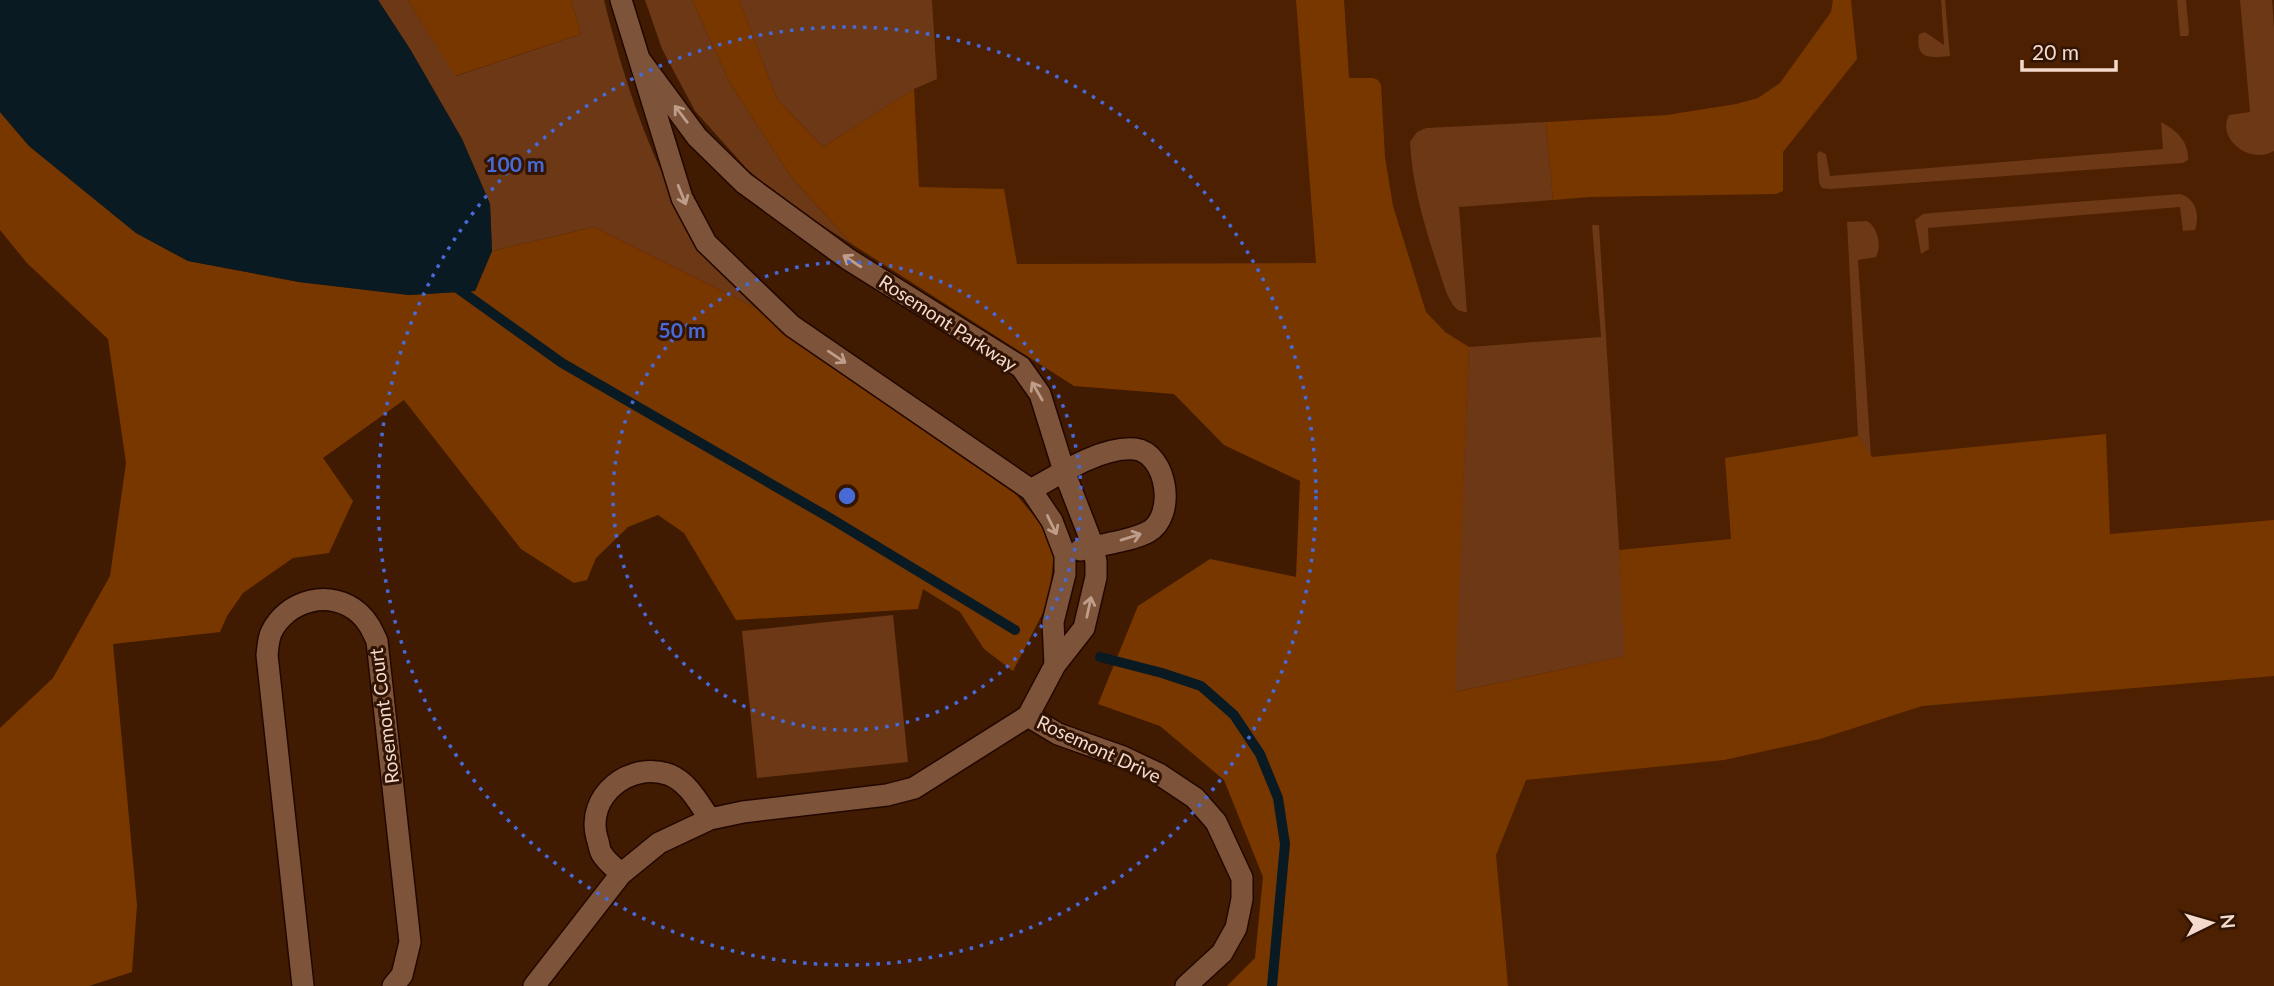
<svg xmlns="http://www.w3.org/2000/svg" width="2274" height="986" font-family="Lato,sans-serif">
  <rect width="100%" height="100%" fill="#401b01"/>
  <!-- built -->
  <path fill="#4c2000" d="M 696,0 L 2274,0 L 2274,986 L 1299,986 L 1302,347 L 1064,348 Z"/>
  <!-- green -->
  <path fill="#6c3815" d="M 378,0 L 408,0 L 456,76 L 581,34 L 571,0 L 604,0 C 621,69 643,138 676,201 C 696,240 730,280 760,310 L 594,227 L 492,251 L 490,204 L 462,139 L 410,49 Z
    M 645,0 L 692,0 L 731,85 L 792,178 L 853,245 L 790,205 L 747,169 L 695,111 L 662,49 Z
    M 739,0 L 932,0 L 937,79 L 914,89 L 823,147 L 777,99 Z
    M 1941,0 L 1945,0 L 1950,56 C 1930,58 1915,60 1919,34 L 1925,32 L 1944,45 Z
    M 2177,0 L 2186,0 L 2189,32 L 2188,36 L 2180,36 Z
    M 2240,0 L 2272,0 L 2274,27 L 2274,151 C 2251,165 2216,140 2229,115 L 2250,112 Z
    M 1546,122 L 1553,200 L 1459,207 L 1467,312 C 1460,312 1457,310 1453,305 C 1445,293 1442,278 1437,264 C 1424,225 1412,183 1410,142 L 1417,132 L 1426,128 Z
    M 2161,122 C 2176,130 2189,141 2188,160 L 2183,163 L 1830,189 L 1822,188 L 1819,183 L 1817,154 L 1819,151 L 1826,154 L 1830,176 L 2163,149 Z
    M 2180,194 C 2196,198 2200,215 2195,230 L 2183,231 L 2180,207 L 1928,228 L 1929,249 L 1921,254 L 1915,220 L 1923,214 L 1931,213 Z
    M 1867,221 C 1878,227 1882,247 1876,257 L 1858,260 L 1871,457 L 1858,436 L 1847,222 Z
    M 1592,225 L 1599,225 L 1626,656 L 1454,692 L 1469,347 L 1601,337 Z
    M 893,615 L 908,762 L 757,778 L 742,631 Z"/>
  <!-- forest -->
  <path fill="#793700" d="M 408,0 L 571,0 L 581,34 L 455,76 Z
    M 692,0 L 739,0 L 777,99 L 823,147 L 914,89 L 919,187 L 1004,189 L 1017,264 L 1316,263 L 1296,0 L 1344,0 L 1349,78 L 1373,78 L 1378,80 L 1381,85 L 1385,157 L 1393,206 L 1426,312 L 1445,332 L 1469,347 L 1455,692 L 1625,656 L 1619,550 L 1731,539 L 1725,458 L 1858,436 L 1872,457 L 2106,434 L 2110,534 L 2274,520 L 2274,676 L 1922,706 L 1820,739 L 1724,760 L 1526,780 L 1496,855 L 1508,986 L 1227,986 L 1255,958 L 1263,877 L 1224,780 L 1160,726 L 1098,704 L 1138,606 L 1210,559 L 1296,577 L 1300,481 L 1224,445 L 1174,394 L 1074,386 L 853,245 L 792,178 L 731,85 Z
    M 1833,0 L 1851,0 L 1857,59 L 1783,152 L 1783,191 L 1776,194 L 1590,197 L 1553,200 L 1546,122 L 1667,115 L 1736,104 L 1758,98 L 1780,83 L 1831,12 Z
    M 0,112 L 29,146 L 136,233 L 188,261 L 299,282 L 409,295 L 475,291 L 492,251 L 594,227 L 760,310 L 1007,484 L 1047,531 L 1054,551 L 1049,601 L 1013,671 L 984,649 L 960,612 L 923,589 L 918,609 L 736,620 L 684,533 L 658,515 L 628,527 L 596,558 L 587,580 L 574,583 L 521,549 L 404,400 L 323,458 L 353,501 L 329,553 L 293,558 L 243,593 L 227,616 L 220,632 L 113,644 L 137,905 L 132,972 L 89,986 L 0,986 L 0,728 L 53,678 L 110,576 L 126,463 L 108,339 L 27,263 L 0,230 Z"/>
  <!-- water -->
  <path fill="#091a22" d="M 0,0 L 378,0 L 410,49 L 462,139 L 490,204 L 492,251 L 475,291 L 409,295 L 299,282 L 188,261 L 136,233 L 29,146 L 0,112 Z"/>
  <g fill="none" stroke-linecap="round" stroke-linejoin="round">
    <!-- stream -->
    <path stroke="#091a22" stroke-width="10" d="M 453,285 L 562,363 L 830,518 L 1015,630
      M 1100,657 L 1162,673 L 1201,686 L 1234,715 L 1260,754 L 1278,798 L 1285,844 L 1272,986"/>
    <defs>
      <path id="minor" d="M 621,0 L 682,198 L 706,243 L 792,326 L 1031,490 L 1052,521 L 1065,555 L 1065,574 L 1053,622 L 1055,665
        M 1031,490 C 1059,474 1102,446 1135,449 C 1167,453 1177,516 1148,532 C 1128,542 1102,544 1080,550
        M 1028,716 L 1058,734 L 1123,757 L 1159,774 L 1195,798 L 1216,822 L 1242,878 L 1242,899 L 1236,928 L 1222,953 L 1186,986
        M 621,874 C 615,868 606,861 602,854 C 599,850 599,843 597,838 C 585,796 630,760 670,775 C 689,783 699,804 710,819
        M 303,986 L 267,655 C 268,648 268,640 271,633 C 286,600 331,588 359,613 C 368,621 372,630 377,641 L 410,942 L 402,975 L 393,986
        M 534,986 L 621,874 L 659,843 L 710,819 L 743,812 L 887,795 L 914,788 L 1028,716 L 1055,665 L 1084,628 L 1096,577 L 1096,562 L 1093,546 L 1064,471 L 1040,394 L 1021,367 L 848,259 L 744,183 L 697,137 L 640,60"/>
    </defs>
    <!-- minor casing -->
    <use href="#minor" stroke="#220700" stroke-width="24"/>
    <!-- minor -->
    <use href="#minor" stroke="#7d5339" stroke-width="21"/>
  </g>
  <!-- one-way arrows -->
  <defs><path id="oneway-shaft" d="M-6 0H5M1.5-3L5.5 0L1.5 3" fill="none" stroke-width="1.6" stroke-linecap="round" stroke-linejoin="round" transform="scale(1.75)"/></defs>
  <g stroke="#be9d8a">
    <use href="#oneway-shaft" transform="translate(681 114) rotate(-127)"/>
    <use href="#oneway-shaft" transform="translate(682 195) rotate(68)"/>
    <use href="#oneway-shaft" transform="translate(852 261) rotate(-147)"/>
    <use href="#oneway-shaft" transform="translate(837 357) rotate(34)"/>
    <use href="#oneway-shaft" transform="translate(1037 391) rotate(-120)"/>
    <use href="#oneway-shaft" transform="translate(1052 525) rotate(64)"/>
    <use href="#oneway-shaft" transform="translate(1131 537) rotate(-17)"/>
    <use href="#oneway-shaft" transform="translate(1089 607) rotate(-78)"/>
  </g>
  <!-- distance rings -->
  <g fill="none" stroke="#486ad6" stroke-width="3.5" stroke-dasharray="3.5 7">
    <circle cx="847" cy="496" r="234"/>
    <circle cx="847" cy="496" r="469"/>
  </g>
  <g text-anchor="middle" stroke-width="6" stroke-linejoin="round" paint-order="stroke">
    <!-- street labels -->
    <g font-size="19" fill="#f4dacc" stroke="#311403">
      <text transform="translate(948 323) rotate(33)" y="7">Rosemont Parkway</text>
      <text transform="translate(384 716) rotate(-97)" y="7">Rosemont Court</text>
      <text transform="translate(1099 749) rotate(25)" y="7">Rosemont Drive</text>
    </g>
  </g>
  <circle cx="847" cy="496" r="10" fill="#486ad6" stroke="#311403" stroke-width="3.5"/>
  <g font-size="21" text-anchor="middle" font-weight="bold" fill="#486ad6" stroke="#311403" stroke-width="6" stroke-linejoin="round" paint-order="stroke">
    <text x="515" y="172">100 m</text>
    <text x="682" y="338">50 m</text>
  </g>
  <!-- north arrow -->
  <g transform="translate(2211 923) rotate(85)" stroke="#311403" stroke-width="5" paint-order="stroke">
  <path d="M0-5L12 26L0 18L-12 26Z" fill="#f4dacc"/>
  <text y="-10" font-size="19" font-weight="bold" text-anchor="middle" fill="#f4dacc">N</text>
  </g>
  <!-- scale -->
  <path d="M2022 60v10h94v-10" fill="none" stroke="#f4dacc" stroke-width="3.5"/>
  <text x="2032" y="60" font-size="21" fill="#f4dacc" stroke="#311403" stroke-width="5" paint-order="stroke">20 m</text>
</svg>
